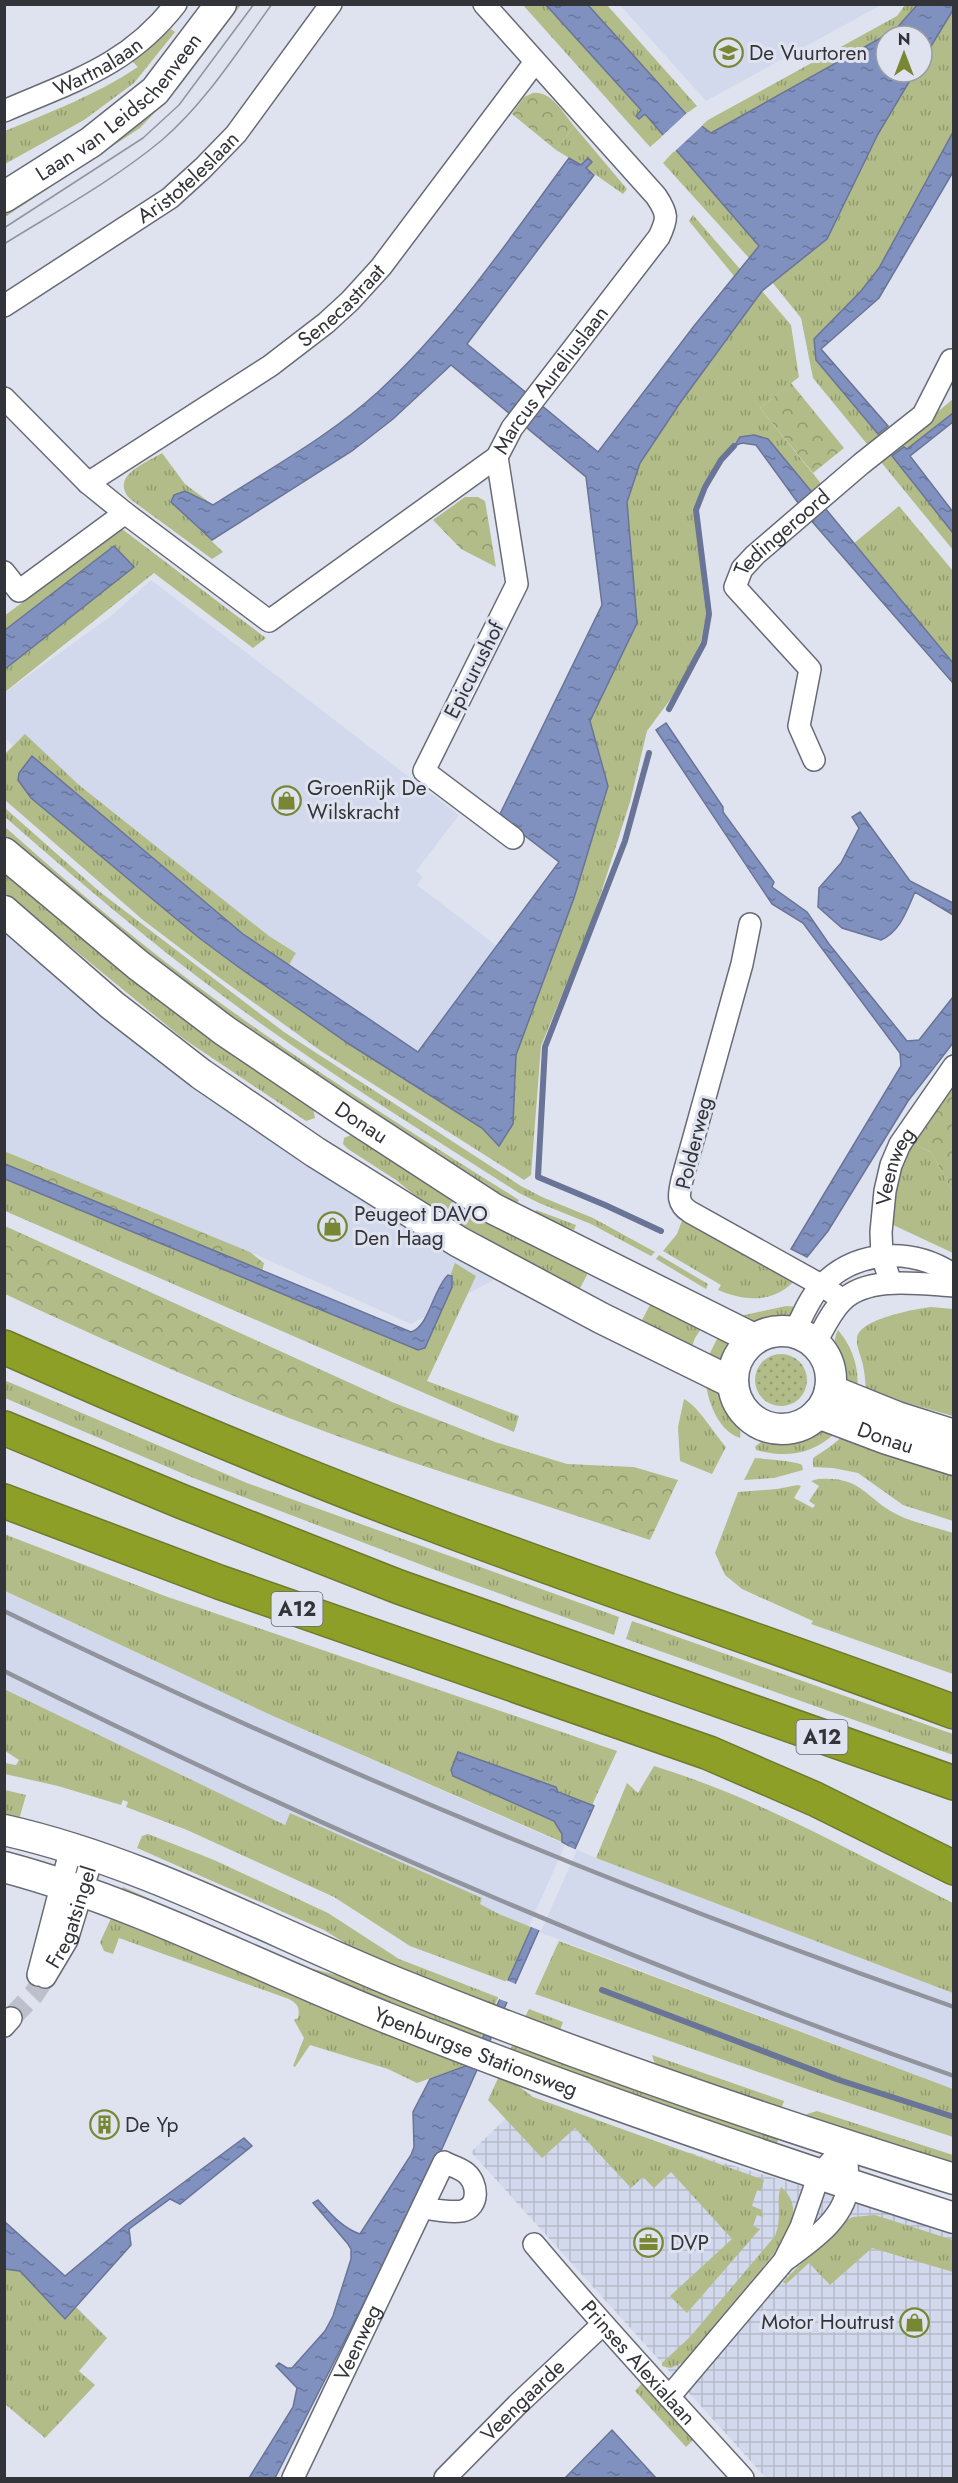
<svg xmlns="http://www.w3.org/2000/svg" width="958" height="2483" font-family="Jost,sans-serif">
  <defs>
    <pattern id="industrial-grid" width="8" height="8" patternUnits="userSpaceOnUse" patternTransform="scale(1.5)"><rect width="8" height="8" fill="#d3d9ec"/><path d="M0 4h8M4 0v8" fill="none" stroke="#b6bbcb"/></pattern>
    <pattern id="grass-tufts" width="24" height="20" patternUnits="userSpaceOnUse" patternTransform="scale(1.5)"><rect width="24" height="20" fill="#b1bc88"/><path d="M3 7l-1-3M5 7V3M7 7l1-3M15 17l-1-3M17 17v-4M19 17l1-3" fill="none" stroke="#919a70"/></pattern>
    <pattern id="forest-crowns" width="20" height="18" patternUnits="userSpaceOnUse" patternTransform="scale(1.5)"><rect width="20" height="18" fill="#b1bc88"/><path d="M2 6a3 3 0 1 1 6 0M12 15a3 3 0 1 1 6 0" fill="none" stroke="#919a70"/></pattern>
    <pattern id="garden-dots" width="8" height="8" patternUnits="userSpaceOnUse" patternTransform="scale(1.5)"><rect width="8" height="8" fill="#b1bc88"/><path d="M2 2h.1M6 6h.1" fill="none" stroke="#919a70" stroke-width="1.8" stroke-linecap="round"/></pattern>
    <pattern id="water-ripples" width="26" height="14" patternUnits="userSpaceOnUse" patternTransform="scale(1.5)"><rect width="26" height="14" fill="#8090bf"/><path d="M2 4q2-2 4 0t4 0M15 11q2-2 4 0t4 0" fill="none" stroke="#69769c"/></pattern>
  </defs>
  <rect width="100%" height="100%" fill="#dfe3ef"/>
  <!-- built -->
  <path fill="#d3d9ec" d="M 620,5 L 881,5 L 706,101 Z
    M 151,580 L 459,815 L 416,871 L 423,877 L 417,885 L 497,946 L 418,1052 L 289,965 L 296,953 L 269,936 L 79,785 L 25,735 L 13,746 L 5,738 L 4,693 L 111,616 Z
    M 4,920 L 499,1277 L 411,1324 L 250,1252 L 5,1151 Z
    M 4,1591 L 273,1716 L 596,1858 L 953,1993 L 953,2089 L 531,1929 L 345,1843 L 291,1813 L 285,1825 L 5,1691 Z"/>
  <!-- industrial -->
  <path fill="url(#industrial-grid)" d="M 522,2103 L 953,2231 L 953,2478 L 766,2478 L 471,2152 Z"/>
  <!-- grass -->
  <path fill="url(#grass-tufts)" d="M 230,5 L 241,5 L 178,88 L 140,128 L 5,217 L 5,203 L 139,117 Z
    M 523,5 L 546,5 L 641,111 L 636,116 L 639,119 L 645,114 L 664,135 L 650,147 Z
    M 588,5 L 607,5 L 697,106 L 686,114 Z
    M 905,5 L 917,5 L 895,30 L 711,133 L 700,127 L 708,120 L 897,16 Z
    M 953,10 L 953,132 L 879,268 L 861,291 L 814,339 L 816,360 L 878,434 L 888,426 L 892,430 L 870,445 L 867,444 L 813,378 L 801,318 L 772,282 L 827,239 L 878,134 L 915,72 L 922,72 L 922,61 Z
    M 171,29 L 175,32 L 134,83 L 84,120 L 5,164 L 5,131 C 50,112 96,95 138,67 L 132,61 Z
    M 574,126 L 627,189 L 623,194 L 586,168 L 588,159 L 581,165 L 556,150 Z
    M 676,149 L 759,246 L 749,258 L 663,163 Z
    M 693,215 L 740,269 L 734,276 L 689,221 Z
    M 762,291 L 791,325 L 799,377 L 760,408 L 823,486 L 813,495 L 768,439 L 754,435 L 740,437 L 719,459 L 702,486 L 694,510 L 706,615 L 701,641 L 678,689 L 647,731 L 630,802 L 592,921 L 541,1046 L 531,1175 L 524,1180 L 321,1051 L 217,976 L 143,920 L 5,800 L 5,754 L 25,734 L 79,785 L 269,936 L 296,953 L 289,965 L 243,934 L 32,756 L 22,769 L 19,780 L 31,798 L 198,937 L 237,966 L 349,1044 L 482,1128 L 499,1145 L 515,1095 L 516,1055 L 574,898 L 608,786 L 590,721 L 636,623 L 627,502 L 640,463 L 680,403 Z
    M 953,399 L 953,413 L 907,450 L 893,456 L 953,533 L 953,550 L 881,462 L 881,459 Z
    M 162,453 L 185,484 L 213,505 L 185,491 L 171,502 L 223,552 L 212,559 L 130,499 C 109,476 146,463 162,453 Z
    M 899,506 L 953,571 L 953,663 L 853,544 Z
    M 122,529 L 266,638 L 253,648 L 154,573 L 5,692 L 5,669 L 134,567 L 114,546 L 5,630 L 4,616 Z
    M 5,808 L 100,892 L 284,1032 L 521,1186 L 542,1197 L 593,1218 L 655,1252 L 651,1256 L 591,1224 L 539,1203 L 519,1193 C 419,1129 318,1067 223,996 C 147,940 76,879 5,817 Z
    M 5,827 C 74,888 144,948 219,1002 C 316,1072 417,1136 519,1200 L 515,1206 L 238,1026 L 5,839 Z
    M 5,871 L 80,937 L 169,1006 L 313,1107 L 315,1118 L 306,1121 L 181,1037 L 5,893 Z
    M 351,1135 L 361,1137 L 585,1270 L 587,1275 L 577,1294 L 472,1241 L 396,1180 L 348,1149 L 343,1144 L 344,1138 Z
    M 911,1142 L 932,1153 L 953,1193 L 953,1253 L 891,1224 L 901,1160 Z
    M 4,1179 L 418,1350 L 452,1277 L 450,1276 L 455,1263 L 476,1276 L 427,1381 L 519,1416 L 514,1432 L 5,1211 Z
    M 536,1210 L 576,1225 L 574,1230 L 534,1214 Z
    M 683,1218 L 796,1279 C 775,1303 746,1302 718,1290 L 721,1285 L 663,1251 L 677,1234 Z
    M 659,1255 L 708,1284 L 706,1289 L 656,1259 Z
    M 652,1301 L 705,1323 L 695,1338 L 689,1355 L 639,1326 Z
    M 786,1306 L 801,1307 C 780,1327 765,1328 740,1316 Z
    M 931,1307 L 953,1309 L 953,1416 L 896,1400 L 887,1404 L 866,1397 C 866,1386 865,1375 863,1365 C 861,1356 856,1346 857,1338 C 859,1319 915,1309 931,1307 Z
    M 838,1330 C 852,1346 860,1369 857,1390 C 852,1387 844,1383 841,1379 C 833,1368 832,1340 838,1330 Z
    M 718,1337 L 735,1341 L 727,1353 L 721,1370 L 708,1357 Z
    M 705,1379 C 710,1383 716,1386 721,1390 C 730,1398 743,1427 740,1438 C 717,1430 708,1401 705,1379 Z
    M 4,1380 L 247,1483 L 619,1617 L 614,1635 L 451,1576 L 191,1477 L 5,1398 Z
    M 684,1399 C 698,1406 713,1432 726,1447 L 712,1474 L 680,1461 L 678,1427 Z
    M 813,1431 L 836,1432 C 813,1455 786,1458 756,1450 L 755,1447 C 767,1434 795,1436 813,1431 Z
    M 848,1432 L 953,1467 L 953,1521 L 903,1505 L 858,1473 L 833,1468 L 813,1467 L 813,1458 L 831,1446 Z
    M 755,1458 C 764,1459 798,1461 802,1465 L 803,1470 L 774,1478 L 744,1480 Z
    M 818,1479 C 862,1476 864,1497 896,1514 C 914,1523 935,1527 953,1533 L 953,1674 L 811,1624 L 813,1621 L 742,1589 L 725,1575 L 715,1553 L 738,1492 L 777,1489 L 798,1485 L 801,1486 L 794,1498 L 813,1508 L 815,1505 L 809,1501 L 819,1486 L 811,1481 Z
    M 4,1534 L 165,1596 L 617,1751 L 593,1803 L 594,1806 L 557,1792 L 556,1787 L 459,1752 L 453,1776 L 554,1821 L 562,1834 L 562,1842 L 273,1716 L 5,1591 Z
    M 632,1621 L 953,1734 L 953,1755 L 626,1639 Z
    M 4,1689 L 285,1825 L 290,1813 L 482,1898 L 480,1904 L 499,1914 L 531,1927 L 507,1982 L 410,1946 L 334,1897 L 187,1830 L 126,1807 L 128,1802 L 123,1800 L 121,1805 L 58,1786 L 5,1774 L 5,1763 L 16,1765 L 19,1760 L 5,1751 Z
    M 654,1766 C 759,1798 856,1854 953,1903 L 953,1993 L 596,1858 L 627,1783 L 638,1793 Z
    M 5,1790 L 26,1795 L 18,1823 L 5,1819 Z
    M 148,1834 L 214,1860 L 328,1913 L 399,1959 L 500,1998 L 495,2010 L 372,1960 L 324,1930 L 137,1848 L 142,1836 Z
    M 123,1887 L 305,1967 L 353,1979 L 486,2028 L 479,2044 L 121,1893 Z
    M 113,1914 L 470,2064 L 417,2083 L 388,2069 L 310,2045 L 295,2067 L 293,2066 L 304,2038 L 294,2020 L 298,2018 C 300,2008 298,2004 289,1999 L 119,1938 L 113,1954 L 104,1951 L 100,1942 Z
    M 559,1941 L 953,2089 L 953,2137 L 810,2090 L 535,1994 Z
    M 529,2009 L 563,2022 L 559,2033 L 523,2021 Z
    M 515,2039 L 780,2134 L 775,2150 L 508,2055 Z
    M 652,2055 L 784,2101 L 780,2112 L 657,2070 Z
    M 500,2074 L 505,2076 L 533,2097 L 764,2180 L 761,2191 L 757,2190 L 752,2206 L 762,2210 L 763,2217 L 757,2215 L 753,2226 L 760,2229 L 687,2313 L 670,2296 L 732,2239 L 671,2172 L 654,2188 L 643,2177 L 631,2188 L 575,2128 L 542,2158 L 488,2100 Z
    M 817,2111 L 953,2155 L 953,2169 L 804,2120 L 807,2114 Z
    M 781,2187 C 802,2205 792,2225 780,2246 L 684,2362 L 671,2368 L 662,2366 L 662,2363 L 690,2337 L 775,2236 C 783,2216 775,2203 781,2187 Z
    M 875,2215 L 953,2240 L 953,2272 L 872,2248 L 830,2285 L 809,2263 L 786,2284 L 783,2282 L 842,2222 L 853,2217 Z
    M 5,2269 L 20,2271 L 65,2319 L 76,2307 L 107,2338 L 79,2371 L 95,2385 L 45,2438 L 5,2404 Z
    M 644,2381 L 696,2437 L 686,2447 L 635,2391 Z"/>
  <!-- forest -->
  <path fill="url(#forest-crowns)" d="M 533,93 C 552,91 563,113 574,126 L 556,150 L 512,114 L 524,97 Z
    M 791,383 L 844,448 L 813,473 L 760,408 Z
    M 465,497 L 478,497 L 485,501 L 496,567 L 461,549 L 433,520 Z
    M 953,1084 L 953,1193 L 932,1153 L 911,1142 Z
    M 4,1151 L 250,1252 L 264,1263 L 262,1272 L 5,1164 Z
    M 5,1226 L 392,1402 L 495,1442 L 567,1464 L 634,1467 L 678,1480 L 650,1540 C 519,1496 386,1457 258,1406 C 173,1371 88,1333 5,1294 Z"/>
  <!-- garden -->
  <path fill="url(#garden-dots)" d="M755 1380a26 26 0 1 1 52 0a26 26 0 1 1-52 0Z"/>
  <!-- water -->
  <path fill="url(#water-ripples)" stroke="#697497" stroke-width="1.5" d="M 546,5 L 588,5 L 686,114 L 711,133 L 895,30 L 917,5 L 953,5 L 953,10 L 922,61 L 922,36 L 886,36 L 886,72 L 915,72 L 878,134 L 827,239 L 762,291 L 680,403 L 640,463 L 627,502 L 637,623 L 590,721 L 608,786 L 574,898 L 516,1055 L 513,1124 L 499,1146 L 482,1128 L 349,1044 L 237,966 L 198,937 L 31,798 L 18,780 L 19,773 L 32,756 L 243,934 L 418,1052 L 559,862 L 499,816 L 602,605 L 586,477 L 451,365 L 393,419 L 352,451 L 212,540 L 171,502 L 174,495 L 185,491 L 213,505 C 269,469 330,436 379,391 C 453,323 510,238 569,158 L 581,165 L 588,158 L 592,162 L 586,168 L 594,175 L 467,344 L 598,452 L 694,326 L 759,246 L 645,114 L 639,119 L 636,116 L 641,110 Z
    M 953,132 L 953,172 L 879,298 L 821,349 L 888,426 L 878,434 L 816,360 L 814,339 L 861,291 L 879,268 Z
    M 953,413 L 953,422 L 910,456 L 953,512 L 953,533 L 892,456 L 904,447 L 907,449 Z
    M 754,435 L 768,439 L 953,663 L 953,683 L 809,518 L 756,445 L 742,443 L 734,446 L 740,437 Z
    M 114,546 L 134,567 L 5,669 L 5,630 Z
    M 666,723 L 723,807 L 723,812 L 774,882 L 772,887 L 807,912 L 829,944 L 907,1041 L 919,1040 L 953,997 L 953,1043 L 908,1101 L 828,1231 L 807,1257 L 791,1249 L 901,1066 L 900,1053 L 803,923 L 772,904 L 656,730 Z
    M 860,812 L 910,881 L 953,903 L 953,915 L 915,892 C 907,910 900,932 881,940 L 842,928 L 818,907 L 819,888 L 841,863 L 859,828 L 852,817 Z
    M 5,1164 L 411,1332 C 429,1327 433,1289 448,1275 L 452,1276 L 452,1287 L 425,1348 L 418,1350 L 5,1179 Z
    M 458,1752 L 556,1787 L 558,1792 L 594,1806 L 441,2151 L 275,2478 L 249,2478 L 293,2407 L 297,2388 L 276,2366 L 279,2363 L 287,2368 L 292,2368 L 325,2331 L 333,2316 L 351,2259 L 351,2249 L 348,2244 L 313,2203 L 318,2200 C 330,2213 342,2228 360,2234 L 411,2155 L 414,2147 L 413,2112 L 430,2079 L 471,2064 L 568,1845 L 562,1842 L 562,1834 L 554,1821 L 453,1776 L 451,1770 Z
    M 244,2138 L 252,2146 L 180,2204 L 170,2199 L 129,2229 L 131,2245 L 65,2319 L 20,2271 L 5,2269 L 5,2222 L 65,2276 L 126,2225 Z
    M 612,2430 L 656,2478 L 565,2478 Z"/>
  <!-- pier -->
  <path fill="#dfe3ef" d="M 688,112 L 703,125 L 674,152 L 661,137 Z
    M 565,1845 L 577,1850 L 541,1931 L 529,1926 Z
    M 506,1980 L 518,1985 L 510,2003 L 499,1999 L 469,2063 Z"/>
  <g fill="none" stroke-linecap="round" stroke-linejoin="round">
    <!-- stream -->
    <path stroke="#697497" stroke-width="6" d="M 669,709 L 704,643 L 709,614 L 696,510 L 705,487 L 721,460 L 734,446
      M 649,753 L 625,841 L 545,1047 L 538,1177 L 605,1205 L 661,1231
      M 602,1990 L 839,2080 L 954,2117"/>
    <!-- street-tunnel -->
    <path stroke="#bdc0cb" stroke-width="21" stroke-dasharray="21 10" stroke-linecap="butt" d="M 11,2018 L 34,1994 L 45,1977"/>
    <defs>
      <g id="street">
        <path id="s1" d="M 4,111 C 73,81 128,66 176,4"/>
        <path id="s2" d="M 4,306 L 170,198 L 203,168 L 236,134 L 331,4"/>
        <path id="s3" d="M 4,398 L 88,483 L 125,513 L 269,621 L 497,457 L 512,428 L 659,237 C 668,218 668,214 656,196 L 484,4"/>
        <path d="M 497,457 L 517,584 L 424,771 L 513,838"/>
        <path id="s4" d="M 88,483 L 270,366 L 326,323 L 350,301 L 381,267 L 535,62"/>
        <path d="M 4,572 L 19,591 L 125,513"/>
        <path id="s5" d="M 814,760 L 799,726 L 810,669 L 735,587 L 742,569 L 755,555 L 861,464 L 923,415 L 951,360"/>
        <path d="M 750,924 L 742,964 L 682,1180 C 679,1194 676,1203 690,1212 L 821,1285 L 843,1300"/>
        <path id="s6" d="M 891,1283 L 882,1256 L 881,1232 L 885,1191 L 891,1165 L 900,1144 L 954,1066"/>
        <path d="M 794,1332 C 802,1318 810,1296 822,1285 C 857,1249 913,1247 954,1275"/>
        <path d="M 815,1344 C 823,1330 830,1313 842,1301 C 868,1275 921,1284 954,1286"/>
        <path d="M 38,1975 L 71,1848"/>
        <path id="s7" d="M 45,1977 L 67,1940 L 93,1855"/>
        <path d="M 4,2026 L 11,2018"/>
        <path id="s8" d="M 534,2244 C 601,2324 673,2401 743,2478"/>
        <path d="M 785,2259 L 801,2227 L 819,2175 L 846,2145"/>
        <path d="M 669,2397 L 784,2261 C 810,2242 847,2218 848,2183 C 848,2170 846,2157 846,2145"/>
        <path id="s9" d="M 293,2478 L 444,2162 C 451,2166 460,2168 466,2173 C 478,2183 480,2207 462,2211 C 450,2213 436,2210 424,2208"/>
        <path id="s10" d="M 445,2478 L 517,2405 L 602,2325"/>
      </g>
      <g id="secondary">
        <path id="s11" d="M 4,197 L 91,142 L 155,91 L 221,4"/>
        <path id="s12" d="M 4,853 L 138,965 L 225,1031 L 345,1112 L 494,1209 L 754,1339"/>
        <path d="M 4,911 L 112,1005 L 201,1074 L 315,1152 L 459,1242 L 601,1318 L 733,1383"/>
        <circle cx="782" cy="1380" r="49"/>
        <path d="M 830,1390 L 897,1417 L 954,1435"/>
        <path id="s13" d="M 818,1413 L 887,1439 L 954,1460"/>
        <path d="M 4,1830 C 142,1861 267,1930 397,1983 C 579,2057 766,2121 954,2179"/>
        <path id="s14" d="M 4,1867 C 136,1902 261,1968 387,2018 C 574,2093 763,2157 954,2218"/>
      </g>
      <path id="highway" d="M 4,1347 C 146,1410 289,1471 434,1525 C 606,1590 781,1647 954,1712
        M 4,1428 L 183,1502 L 399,1587 L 954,1783
        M 4,1501 L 219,1582 L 709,1753 L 815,1799 L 954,1868"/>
    </defs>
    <!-- street casing -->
    <use href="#street" stroke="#686b75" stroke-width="24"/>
    <!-- secondary casing -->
    <use href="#secondary" stroke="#686b75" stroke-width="33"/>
    <!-- highway casing -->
    <use href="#highway" stroke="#6e7a2d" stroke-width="36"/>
    <!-- street -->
    <use href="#street" stroke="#fff" stroke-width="21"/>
    <!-- secondary -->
    <use href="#secondary" stroke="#fff" stroke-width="30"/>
    <!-- highway -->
    <use href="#highway" stroke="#8e9f27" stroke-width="33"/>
    <!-- tram -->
    <path stroke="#91949d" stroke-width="1.5" d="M 4,228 L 143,138 L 179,105 L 254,4
      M 4,244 C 57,211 114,180 162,140 C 206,102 238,51 272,4"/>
    <!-- rail -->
    <path stroke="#91949d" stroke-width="4.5" d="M 4,1611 C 313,1762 630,1893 954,2007
      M 4,1671 C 312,1825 629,1962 954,2076"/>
  </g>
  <!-- icons -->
  <defs>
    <symbol id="school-ring" viewBox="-11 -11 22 22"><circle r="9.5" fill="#dfe3ef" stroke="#798734" stroke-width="1.5"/><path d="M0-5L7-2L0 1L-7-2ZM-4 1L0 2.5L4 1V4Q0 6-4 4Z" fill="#798734"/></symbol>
    <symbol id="shop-ring" viewBox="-11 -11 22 22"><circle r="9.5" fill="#dfe3ef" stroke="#798734" stroke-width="1.5"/><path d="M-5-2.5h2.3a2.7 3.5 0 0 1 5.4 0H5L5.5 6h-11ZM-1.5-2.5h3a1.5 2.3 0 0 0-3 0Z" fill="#798734"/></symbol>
    <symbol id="building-ring" viewBox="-11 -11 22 22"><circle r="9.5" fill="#dfe3ef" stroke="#798734" stroke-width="1.5"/><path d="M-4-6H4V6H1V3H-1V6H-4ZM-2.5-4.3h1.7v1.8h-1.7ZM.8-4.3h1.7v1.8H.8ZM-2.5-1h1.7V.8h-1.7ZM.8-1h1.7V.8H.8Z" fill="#798734"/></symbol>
    <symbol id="office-ring" viewBox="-11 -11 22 22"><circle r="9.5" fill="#dfe3ef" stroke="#798734" stroke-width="1.5"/><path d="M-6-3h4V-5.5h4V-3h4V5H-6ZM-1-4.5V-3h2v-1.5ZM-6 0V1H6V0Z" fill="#798734"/></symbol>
  </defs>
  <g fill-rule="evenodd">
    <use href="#school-ring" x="712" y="36" width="33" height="33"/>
    <use href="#shop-ring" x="270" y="784" width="33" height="33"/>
    <use href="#shop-ring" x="316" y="1210" width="33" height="33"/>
    <use href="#building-ring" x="88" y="2108" width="33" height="33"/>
    <use href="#office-ring" x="632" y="2226" width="33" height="33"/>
    <use href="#shop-ring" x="898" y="2306" width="33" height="33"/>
  </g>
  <g text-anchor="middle" stroke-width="6" stroke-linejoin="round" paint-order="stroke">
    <!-- shield labels -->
    <g fill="#dfe3ef" stroke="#676870" stroke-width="1.5">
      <rect x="271.5" y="1592" width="51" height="34" rx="4.5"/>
      <rect x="796.5" y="1720" width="51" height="34" rx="4.5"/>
    </g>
    <g font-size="20" font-weight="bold" fill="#333439">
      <text x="297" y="1616">A12</text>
      <text x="822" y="1744">A12</text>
    </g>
    <!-- poi labels -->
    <g font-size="21" fill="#333439" stroke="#dfe3ef" text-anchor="start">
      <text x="749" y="60">De Vuurtoren</text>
      <text x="307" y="795">GroenRijk De<tspan x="307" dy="24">Wilskracht</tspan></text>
      <text x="354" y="1221">Peugeot DAVO<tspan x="354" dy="24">Den Haag</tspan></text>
      <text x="125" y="2132">De Yp</text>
      <text x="670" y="2250">DVP</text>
      <text x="894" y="2329" text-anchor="end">Motor Houtrust</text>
    </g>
    <!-- street labels -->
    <g font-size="21" fill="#333439" stroke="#dfe3ef">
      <text dy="7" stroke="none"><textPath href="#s1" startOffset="104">Wartnalaan</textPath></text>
      <text dy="7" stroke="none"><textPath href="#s11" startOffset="147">Laan van Leidschenveen</textPath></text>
      <text dy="7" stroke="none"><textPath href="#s2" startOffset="225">Aristoteleslaan</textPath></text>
      <text dy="7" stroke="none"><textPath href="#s4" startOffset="310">Senecastraat</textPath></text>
      <text dy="7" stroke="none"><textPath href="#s3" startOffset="722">Marcus Aureliuslaan</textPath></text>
      <text dy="7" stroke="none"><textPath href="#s5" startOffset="280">Tedingeroord</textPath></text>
      <text transform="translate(474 670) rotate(-63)" y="7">Epicurushof</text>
      <text dy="7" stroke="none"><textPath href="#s12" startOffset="448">Donau</textPath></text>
      <text transform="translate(694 1143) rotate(-76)" y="7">Polderweg</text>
      <text dy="7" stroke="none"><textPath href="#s6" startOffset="120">Veenweg</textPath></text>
      <text dy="7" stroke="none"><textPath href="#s13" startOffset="72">Donau</textPath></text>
      <text dy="7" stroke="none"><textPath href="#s7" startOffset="66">Fregatsingel</textPath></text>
      <text dy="7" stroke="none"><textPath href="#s14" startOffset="507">Ypenburgse Stationsweg</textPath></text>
      <text dy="7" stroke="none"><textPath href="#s9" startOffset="150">Veenweg</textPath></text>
      <text dy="7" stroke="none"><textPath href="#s8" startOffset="158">Prinses Alexialaan</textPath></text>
      <text dy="7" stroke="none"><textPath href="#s10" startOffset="110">Veengaarde</textPath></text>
    </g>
  </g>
  <!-- border -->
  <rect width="958" height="2483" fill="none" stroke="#333439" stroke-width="12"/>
  <!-- north arrow -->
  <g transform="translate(904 54)"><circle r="28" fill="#dfe3ef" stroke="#9a9da6" stroke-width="1.5"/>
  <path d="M0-4.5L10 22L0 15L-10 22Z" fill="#798734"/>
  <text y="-9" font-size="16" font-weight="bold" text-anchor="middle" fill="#333439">N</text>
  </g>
</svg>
